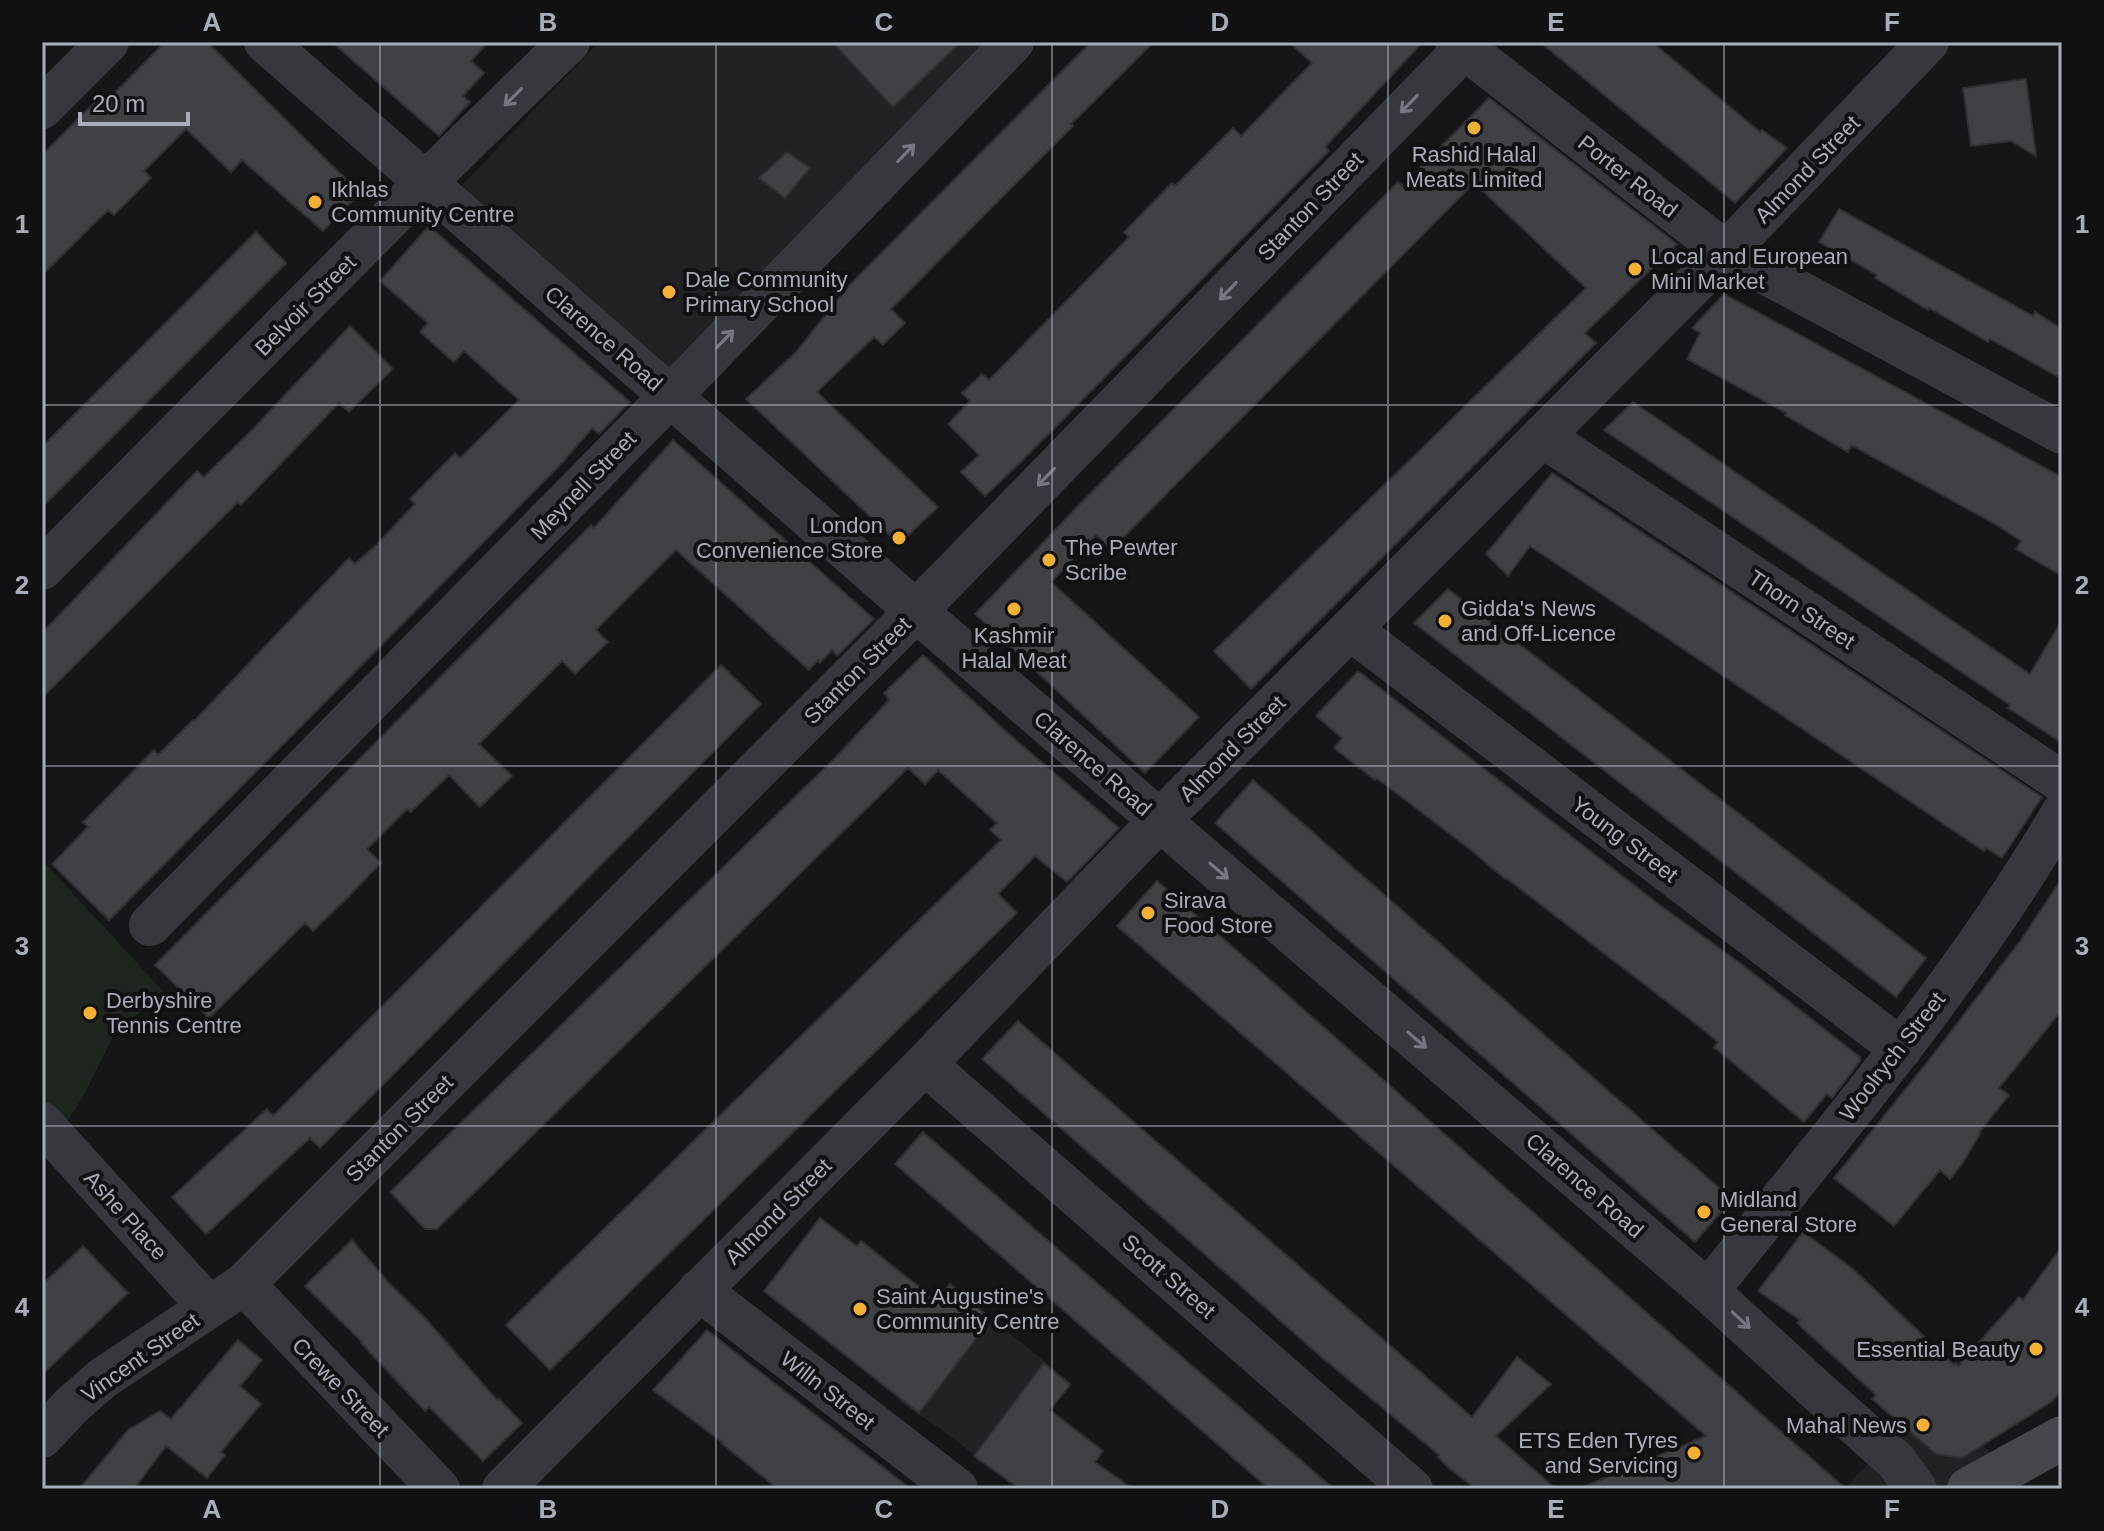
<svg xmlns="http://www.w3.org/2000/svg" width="2104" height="1531" font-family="Helvetica,sans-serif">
  <rect width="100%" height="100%" fill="#161618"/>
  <!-- built -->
  <path fill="#222225" d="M 599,42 L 1009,42 L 680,390 L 453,195 Z
    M 977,1307 L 1071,1383 L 1000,1475 L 945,1432 L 899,1401 Z
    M 1930,1398 L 2010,1470 L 1976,1489 L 1844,1489 Z"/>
  <!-- green -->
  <path fill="#1e261f" d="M 42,860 L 163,991 L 114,1035 L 84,1095 L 65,1125 L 42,1146 Z"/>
  <!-- building -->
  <path fill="#404145" stroke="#303034" stroke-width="2" d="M 165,42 L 207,42 L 360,193 L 323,231 L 242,160 L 231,172 L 186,129 L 144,171 L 151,178 L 114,215 L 108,210 L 42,275 L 42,155 L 96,101 L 101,107 Z
    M 332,42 L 488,42 L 471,61 L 484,73 L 463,96 L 470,102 L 439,136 Z
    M 832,42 L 961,42 L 893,107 Z
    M 1091,42 L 1154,42 L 1071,124 L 1073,126 L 891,309 L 905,323 L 883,345 L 874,337 L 817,392 L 938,507 L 899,544 L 746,399 L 796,352 L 846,289 L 866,268 Z
    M 1289,42 L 1423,42 L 1325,147 L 1329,151 L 1020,463 L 985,496 L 961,472 L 979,455 L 948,424 L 970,401 L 962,393 L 982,374 L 989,380 L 1129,237 L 1124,232 L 1172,183 L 1175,186 L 1233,128 L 1241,136 L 1312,63 Z
    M 1540,42 L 1652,42 L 1760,132 L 1762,130 L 1787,148 L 1735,203 Z
    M 2026,79 L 2036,156 L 2011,141 L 1971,146 L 1963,88 Z
    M 1489,98 L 1677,244 L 1585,333 L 1596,343 L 1251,689 L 1214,651 L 1586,288 L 1474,183 L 1111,550 L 1096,535 L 1051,582 L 1199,717 L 1145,773 L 975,614 L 1077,507 L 1398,182 L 1402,186 Z
    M 787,152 L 810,168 L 785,198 L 759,178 Z
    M 1839,209 L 2033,316 L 2035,312 L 2062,329 L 2062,379 L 1990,339 L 1988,342 L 1929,308 L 1928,310 L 1875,278 L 1877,275 L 1819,242 Z
    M 429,226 L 630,402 L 599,434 L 592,428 L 563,462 L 109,920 L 52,864 L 88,827 L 83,822 L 154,750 L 158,755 L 193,720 L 194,721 L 349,558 L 355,564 L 377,544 L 415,504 L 410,499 L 455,453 L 460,458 L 519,400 L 464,351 L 454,362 L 420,332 L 428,323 L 380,281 Z
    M 256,232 L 286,263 L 42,507 L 42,447 Z
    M 1724,294 L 2062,477 L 2062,576 L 2016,549 L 2021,541 L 1995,524 L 1851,445 L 1848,452 L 1785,415 L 1786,413 L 1687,359 L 1700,333 L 1692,328 Z
    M 350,326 L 393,369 L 349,412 L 339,403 L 241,505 L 238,502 L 42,698 L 42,633 L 197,471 L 204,477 L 253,429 Z
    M 1633,402 L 2030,674 L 2062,620 L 2062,743 L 2008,708 L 2010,705 L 1604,430 Z
    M 673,440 L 874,619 L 837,656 L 832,650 L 820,663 L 818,660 L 809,670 L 676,550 L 596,630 L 608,642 L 575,674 L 562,661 L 479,744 L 512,776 L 480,807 L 449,775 L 411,812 L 407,809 L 367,849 L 381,863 L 345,900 L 313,931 L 305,923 L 209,1018 L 155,965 L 591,525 L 594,528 Z
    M 1552,473 L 2042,797 L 2002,858 L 1986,848 L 1984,851 L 1530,546 L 1508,576 L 1486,554 Z
    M 1448,589 L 1926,958 L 1896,997 L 1414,623 Z
    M 923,655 L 1011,736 L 1119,828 L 1067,882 L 1035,856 L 998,894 L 1017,913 L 550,1370 L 506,1325 L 1001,840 L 990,830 L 997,823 L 938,770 L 925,784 L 908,768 L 437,1229 L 425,1229 L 390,1192 L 836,757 L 889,700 L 884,693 Z
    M 721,665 L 761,704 L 320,1148 L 310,1138 L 206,1234 L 172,1197 L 267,1109 L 273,1116 Z
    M 1358,671 L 1661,906 L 1740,963 L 1860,1057 L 1860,1061 L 1832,1098 L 1827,1094 L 1804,1122 L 1714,1047 L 1718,1042 L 1696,1024 L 1506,878 L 1505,879 L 1471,850 L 1387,786 L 1376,778 L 1375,780 L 1334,748 L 1342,738 L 1316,716 Z
    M 1253,780 L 1732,1199 L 1695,1242 L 1215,823 Z
    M 2062,878 L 2062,1010 L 1999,1088 L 2009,1095 L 1979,1133 L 1980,1134 L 1962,1164 L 1950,1179 L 1940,1170 L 1894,1226 L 1834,1178 L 1929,1060 L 2021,940 Z
    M 1157,881 L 1267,977 L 1846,1489 L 1578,1489 L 1706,1436 L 1117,926 Z
    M 1018,1021 L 1472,1417 L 1517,1357 L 1551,1384 L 1496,1436 L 1556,1489 L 1476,1489 L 1450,1469 L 1438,1457 L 1439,1455 L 1325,1360 L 982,1059 Z
    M 923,1132 L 1334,1489 L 1269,1489 L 895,1164 Z
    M 820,1218 L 857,1246 L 861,1241 L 937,1301 L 950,1284 L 991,1319 L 919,1413 L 764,1291 Z
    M 1803,1232 L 1853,1269 L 1954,1365 L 1956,1363 L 1958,1366 L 2019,1297 L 2023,1300 L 2062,1246 L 2062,1391 L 2051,1402 L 1962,1458 L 1936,1454 L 1872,1399 L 1876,1395 L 1797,1323 L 1800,1320 L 1758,1291 Z
    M 352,1240 L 388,1282 L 425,1318 L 497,1400 L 499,1399 L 522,1423 L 483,1461 L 429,1407 L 425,1411 L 361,1343 L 362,1342 L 305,1286 Z
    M 83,1246 L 128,1293 L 42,1375 L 42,1285 Z
    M 707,1330 L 764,1375 L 911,1489 L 778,1489 L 721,1443 L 722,1442 L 653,1390 Z
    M 238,1340 L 262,1360 L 240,1386 L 261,1404 L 221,1452 L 225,1455 L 207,1478 L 166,1446 L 134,1489 L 79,1489 L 128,1430 L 160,1411 L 171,1419 Z
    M 1044,1363 L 1070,1385 L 1050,1410 L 1103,1451 L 1095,1462 L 1133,1489 L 1020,1489 L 974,1456 Z"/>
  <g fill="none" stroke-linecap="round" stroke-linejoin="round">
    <!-- street -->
    <path stroke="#37383d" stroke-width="42" d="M 265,42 L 916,611 L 1708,1291 L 1814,1388 L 1896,1461 L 1916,1489
      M 1456,42 L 1726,252 L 2062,433
      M 42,108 L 108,42
      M 1542,436 L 2062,782
      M 42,569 L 426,182 L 569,42
      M 1350,629 L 1901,1049
      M 150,925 L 691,375 L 1013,42
      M 925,1064 L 1412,1489
      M 42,1123 L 209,1307
      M 244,1284 L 439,1489
      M 699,1290 L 957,1489
      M 1708,1291 C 1831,1135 1962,984 2062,813
      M 42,1437 L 72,1405 L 103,1378 L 244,1284 L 916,611 L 1464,49
      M 503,1489 L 925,1064 L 1160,820 L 1726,252 L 1928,42"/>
    <!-- secondary -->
    <path stroke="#45474d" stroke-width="44" d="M 1969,1489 L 2062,1438"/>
  </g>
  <!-- one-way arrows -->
  <defs><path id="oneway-shaft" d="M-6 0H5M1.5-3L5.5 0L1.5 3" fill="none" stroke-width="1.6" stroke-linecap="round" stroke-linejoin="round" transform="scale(2)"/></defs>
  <g stroke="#757881">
    <use href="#oneway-shaft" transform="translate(513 97) rotate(135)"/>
    <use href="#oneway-shaft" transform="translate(1409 104) rotate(134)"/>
    <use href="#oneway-shaft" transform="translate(906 153) rotate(-46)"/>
    <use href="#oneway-shaft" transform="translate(1228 291) rotate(134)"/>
    <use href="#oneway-shaft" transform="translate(725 339) rotate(-46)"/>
    <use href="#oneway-shaft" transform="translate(1046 477) rotate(134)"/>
    <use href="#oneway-shaft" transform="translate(1219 871) rotate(41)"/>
    <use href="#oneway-shaft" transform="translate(1417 1040) rotate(41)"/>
    <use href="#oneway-shaft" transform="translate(1741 1320) rotate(43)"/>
  </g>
  <!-- grid -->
  <path fill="none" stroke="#a8adb8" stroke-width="2" stroke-opacity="0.55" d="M 380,42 L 380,1489M 716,42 L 716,1489M 1052,42 L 1052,1489M 1388,42 L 1388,1489M 1724,42 L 1724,1489M 42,405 L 2062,405M 42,766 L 2062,766M 42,1126 L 2062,1126"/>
  <!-- markers -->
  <g fill="#f2b134" stroke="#111113" stroke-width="3">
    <circle cx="1474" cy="128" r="8"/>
    <circle cx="315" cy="202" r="8"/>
    <circle cx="1635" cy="269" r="8"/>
    <circle cx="669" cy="292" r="8"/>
    <circle cx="899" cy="538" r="8"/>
    <circle cx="1049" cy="560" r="8"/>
    <circle cx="1014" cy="609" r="8"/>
    <circle cx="1445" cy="621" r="8"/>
    <circle cx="1148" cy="913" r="8"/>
    <circle cx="90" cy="1013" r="8"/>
    <circle cx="1704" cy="1212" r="8"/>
    <circle cx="860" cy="1309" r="8"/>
    <circle cx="2036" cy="1349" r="8"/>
    <circle cx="1923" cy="1425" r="8"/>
    <circle cx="1694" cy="1453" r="8"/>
  </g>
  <g text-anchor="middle" stroke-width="8" stroke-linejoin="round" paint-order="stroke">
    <!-- poi labels -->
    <g font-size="22" fill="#a8adb8" stroke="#111113" text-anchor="start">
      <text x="1474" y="162" text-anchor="middle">Rashid Halal<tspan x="1474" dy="25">Meats Limited</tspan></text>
      <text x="331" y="197">Ikhlas<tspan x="331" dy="25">Community Centre</tspan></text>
      <text x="1651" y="264">Local and European<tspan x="1651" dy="25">Mini Market</tspan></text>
      <text x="685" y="287">Dale Community<tspan x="685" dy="25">Primary School</tspan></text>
      <text x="883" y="533" text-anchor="end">London<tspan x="883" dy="25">Convenience Store</tspan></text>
      <text x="1065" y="555">The Pewter<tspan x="1065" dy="25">Scribe</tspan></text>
      <text x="1461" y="616">Gidda's News<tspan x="1461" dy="25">and Off-Licence</tspan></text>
      <text x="1014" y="643" text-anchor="middle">Kashmir<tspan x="1014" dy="25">Halal Meat</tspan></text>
      <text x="1164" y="908">Sirava<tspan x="1164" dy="25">Food Store</tspan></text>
      <text x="106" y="1008">Derbyshire<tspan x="106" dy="25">Tennis Centre</tspan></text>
      <text x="1720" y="1207">Midland<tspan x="1720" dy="25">General Store</tspan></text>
      <text x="876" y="1304">Saint Augustine's<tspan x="876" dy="25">Community Centre</tspan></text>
      <text x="2020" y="1357" text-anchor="end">Essential Beauty</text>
      <text x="1907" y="1433" text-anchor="end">Mahal News</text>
      <text x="1678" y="1448" text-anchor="end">ETS Eden Tyres<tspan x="1678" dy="25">and Servicing</tspan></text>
    </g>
    <!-- street labels -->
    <g font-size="22" fill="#a8adb8" stroke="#111113">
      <text transform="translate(1807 169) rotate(-46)" y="8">Almond Street</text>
      <text transform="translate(1628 176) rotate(38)" y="8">Porter Road</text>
      <text transform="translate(1310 206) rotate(-46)" y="8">Stanton Street</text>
      <text transform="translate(305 305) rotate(-45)" y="8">Belvoir Street</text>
      <text transform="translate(604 338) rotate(41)" y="8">Clarence Road</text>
      <text transform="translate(583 485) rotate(-46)" y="8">Meynell Street</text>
      <text transform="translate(1802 609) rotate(34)" y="8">Thorn Street</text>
      <text transform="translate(857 670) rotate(-45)" y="8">Stanton Street</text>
      <text transform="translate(1232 748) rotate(-45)" y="8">Almond Street</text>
      <text transform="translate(1093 763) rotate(41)" y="8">Clarence Road</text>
      <text transform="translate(1625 839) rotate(37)" y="8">Young Street</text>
      <text transform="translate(1892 1056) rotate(-52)" y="8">Woolrych Street</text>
      <text transform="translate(399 1128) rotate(-45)" y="8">Stanton Street</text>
      <text transform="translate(1585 1185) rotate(41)" y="8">Clarence Road</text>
      <text transform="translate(778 1211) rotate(-45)" y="8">Almond Street</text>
      <text transform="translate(126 1215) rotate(48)" y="8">Ashe Place</text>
      <text transform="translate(1169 1276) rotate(41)" y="8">Scott Street</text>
      <text transform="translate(140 1357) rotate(-35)" y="8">Vincent Street</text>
      <text transform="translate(341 1387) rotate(46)" y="8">Crewe Street</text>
      <text transform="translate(828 1390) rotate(38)" y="8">Willn Street</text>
    </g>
  </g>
  <!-- border -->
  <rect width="2104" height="1531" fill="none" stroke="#111113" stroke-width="88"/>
  <!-- scale -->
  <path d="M80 112v12h108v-12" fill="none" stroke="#a8adb8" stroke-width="4"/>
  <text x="92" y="112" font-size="24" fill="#a8adb8" stroke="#111113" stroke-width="6" paint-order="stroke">20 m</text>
  <rect x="44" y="44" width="2016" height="1443" fill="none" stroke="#a8adb8" stroke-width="3"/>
  <g font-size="26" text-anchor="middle" font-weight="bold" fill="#a8adb8">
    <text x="212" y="31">A</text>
    <text x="548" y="31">B</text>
    <text x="884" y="31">C</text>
    <text x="1220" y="31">D</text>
    <text x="1556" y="31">E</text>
    <text x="1892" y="31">F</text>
    <text x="22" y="233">1</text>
    <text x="2082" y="233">1</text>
    <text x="22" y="594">2</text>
    <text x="2082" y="594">2</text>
    <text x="22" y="955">3</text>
    <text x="2082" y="955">3</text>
    <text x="22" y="1316">4</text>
    <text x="2082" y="1316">4</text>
    <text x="212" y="1518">A</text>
    <text x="548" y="1518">B</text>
    <text x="884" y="1518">C</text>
    <text x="1220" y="1518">D</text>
    <text x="1556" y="1518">E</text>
    <text x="1892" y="1518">F</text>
  </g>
</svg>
